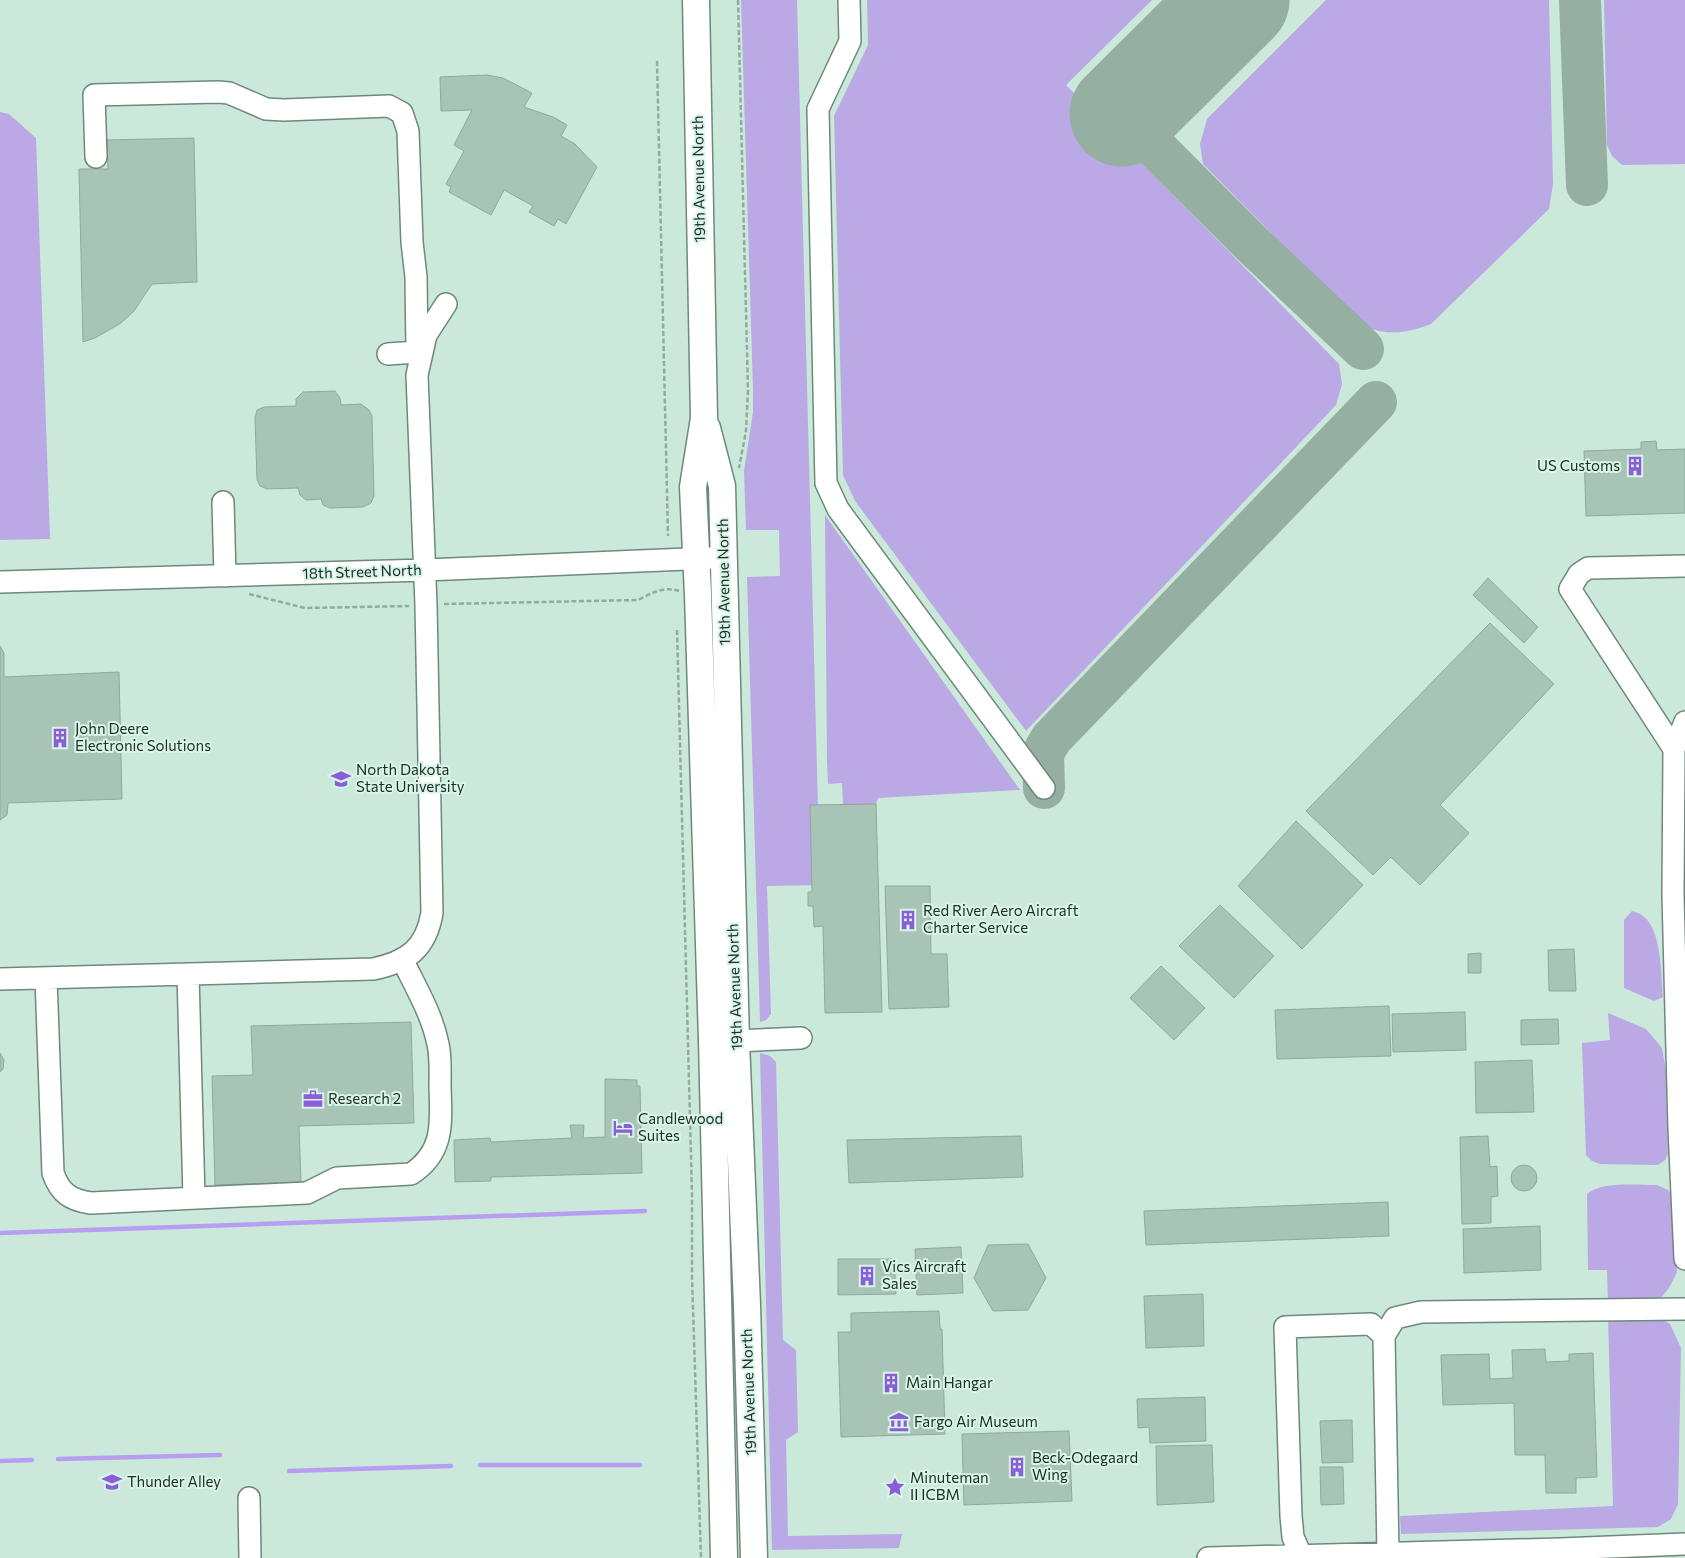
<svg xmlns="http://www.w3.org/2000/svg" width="1685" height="1558" font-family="Commissioner,sans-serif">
  <rect width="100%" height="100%" fill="#cbe9da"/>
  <!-- green -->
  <path fill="#baa9e4" d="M 741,0 L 797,0 L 820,885 L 767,886 L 771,1014 L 766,1020 L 760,1022 L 747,577 L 780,576 L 779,530 L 746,530 L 744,471 L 753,412 L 753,389 Z
    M 867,0 L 1152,0 L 1066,85 L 1339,364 L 1342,384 L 1336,405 L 1026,731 L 855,501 L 843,475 L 834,116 L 868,45 Z
    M 1326,0 L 1549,0 L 1553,184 L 1549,209 L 1431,324 C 1413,331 1392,336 1372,329 C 1366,327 1360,322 1355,318 L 1203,164 L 1200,144 L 1207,119 Z
    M 1604,0 L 1685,0 L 1685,164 L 1622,165 L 1612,156 L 1607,145 Z
    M 0,112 L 9,114 L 36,138 L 50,539 L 0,540 Z
    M 825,515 L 1020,790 L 878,798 L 876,804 L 843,805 L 842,783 L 828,784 L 827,763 Z
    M 1632,911 C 1635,912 1640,913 1643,916 C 1662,930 1661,975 1663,997 L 1654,1001 L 1624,988 L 1624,920 Z
    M 1608,1013 L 1646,1029 L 1662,1048 L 1666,1070 L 1668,1154 L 1665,1160 L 1658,1165 L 1600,1164 L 1592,1161 L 1586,1155 L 1582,1043 L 1610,1040 Z
    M 760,1053 L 770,1056 L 776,1062 L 783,1340 L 796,1350 L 798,1432 L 786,1440 L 788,1536 L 902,1534 L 899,1548 L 772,1550 Z
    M 1657,1185 L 1668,1190 L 1674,1198 L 1677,1272 L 1669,1288 L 1660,1299 L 1608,1303 L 1607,1270 L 1588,1270 L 1587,1194 C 1601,1181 1638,1185 1657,1185 Z
    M 1657,1316 L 1670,1324 L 1681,1348 L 1678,1504 L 1671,1519 L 1658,1527 L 1401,1534 L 1400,1516 L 1613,1506 L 1608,1317 Z"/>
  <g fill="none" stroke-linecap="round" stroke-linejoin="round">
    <!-- stream -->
    <path stroke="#b89ef0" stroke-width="4.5" d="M 0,1233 L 645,1211
      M 58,1459 L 220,1455
      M 0,1461 L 32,1460
      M 480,1465 L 640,1465
      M 289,1471 L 451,1466"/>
    <!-- taxiway -->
    <path stroke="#96afa3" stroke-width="42" d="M 1580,0 L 1587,185
      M 1122,114 L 1251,243 L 1363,349
      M 1044,788 L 1043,753 L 1051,739 L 1376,402"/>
    <!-- runway -->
    <path stroke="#96afa3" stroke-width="105" d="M 1122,114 L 1237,0"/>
  </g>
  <!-- building -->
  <path fill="#a8c4b6" stroke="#8eaa9c" d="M 487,75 L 503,78 L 532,93 L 524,107 L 553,117 L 567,125 L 561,136 L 575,144 L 597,167 L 566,224 L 558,219 L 554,226 L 529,212 L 533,206 L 504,190 L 491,215 L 449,192 L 451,187 L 446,184 L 464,151 L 454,145 L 472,110 L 441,111 L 440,77 Z
    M 194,138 L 197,282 L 152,284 L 134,311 L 121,323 L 95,338 L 83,342 L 79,169 L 108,169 L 107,140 Z
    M 335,391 L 340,398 L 341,405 L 361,404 L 369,410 L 372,416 L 374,496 L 371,503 L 363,507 L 330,508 L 323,505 L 321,499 L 306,500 L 300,495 L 298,488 L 267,489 L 260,486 L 257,480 L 255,418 L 257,410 L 264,407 L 296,406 L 296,399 L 303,392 Z
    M 1656,441 L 1657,450 L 1685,449 L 1685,513 L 1586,516 L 1584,451 L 1641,449 L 1641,442 Z
    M 1488,578 L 1538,627 L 1524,643 L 1473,595 Z
    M 1490,623 L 1554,684 L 1440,805 L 1469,833 L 1420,885 L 1391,857 L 1373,875 L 1306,811 Z
    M 0,646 L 4,653 L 4,677 L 119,672 L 122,799 L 8,803 L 7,815 L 0,820 Z
    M 876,804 L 882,1012 L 825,1013 L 823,926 L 814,927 L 813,906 L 808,906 L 808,892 L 812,892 L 810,805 Z
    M 1296,821 L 1363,885 L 1302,949 L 1238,886 Z
    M 885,886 L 930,886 L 931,954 L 947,954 L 949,1007 L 889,1009 Z
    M 1220,905 L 1274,956 L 1234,998 L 1179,946 Z
    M 1574,949 L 1576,991 L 1549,991 L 1548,950 Z
    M 1481,953 L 1481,973 L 1468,973 L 1468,954 Z
    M 1161,966 L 1205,1008 L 1174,1040 L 1130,998 Z
    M 1389,1006 L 1391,1056 L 1277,1059 L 1275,1010 Z
    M 1465,1012 L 1466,1050 L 1393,1052 L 1392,1014 Z
    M 1558,1019 L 1559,1044 L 1521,1045 L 1521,1020 Z
    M 411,1022 L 414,1123 L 299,1126 L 301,1182 L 215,1185 L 212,1076 L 253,1075 L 251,1026 Z
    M 0,1053 L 4,1060 L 3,1069 L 0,1072 Z
    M 1532,1060 L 1534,1112 L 1476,1113 L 1475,1062 Z
    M 605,1079 L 637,1080 L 637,1086 L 640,1086 L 642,1173 L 491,1177 L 491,1181 L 455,1182 L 454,1140 L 490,1138 L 491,1142 L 572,1138 L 570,1125 L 584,1125 L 583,1138 L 605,1137 Z
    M 1021,1136 L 1023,1177 L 849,1183 L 847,1140 Z
    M 1488,1136 L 1490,1167 L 1497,1166 L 1498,1196 L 1491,1197 L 1491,1223 L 1462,1224 L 1460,1137 Z
    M1511 1178a13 13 0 1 1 26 0a13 13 0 1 1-26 0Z
    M 1388,1202 L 1389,1236 L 1146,1245 L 1144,1211 Z
    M 1540,1226 L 1541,1270 L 1464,1273 L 1463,1229 Z
    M 1028,1244 L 1046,1278 L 1028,1310 L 993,1311 L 974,1278 L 988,1245 Z
    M 961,1247 L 963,1293 L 917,1295 L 915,1249 Z
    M 838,1259 L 894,1259 L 896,1294 L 838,1295 Z
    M 1203,1294 L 1204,1346 L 1146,1348 L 1144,1296 Z
    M 939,1311 L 940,1329 L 942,1329 L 945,1434 L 841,1437 L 838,1332 L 851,1332 L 851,1313 Z
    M 1545,1349 L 1546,1362 L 1569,1361 L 1569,1354 L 1593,1353 L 1597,1477 L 1576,1478 L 1576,1493 L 1546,1493 L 1545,1455 L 1515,1455 L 1514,1403 L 1443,1405 L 1441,1355 L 1489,1354 L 1490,1379 L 1513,1378 L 1512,1350 Z
    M 1205,1397 L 1206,1441 L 1150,1443 L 1149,1427 L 1138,1428 L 1137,1399 Z
    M 1352,1420 L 1353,1462 L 1322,1463 L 1320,1421 Z
    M 1069,1431 L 1072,1501 L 964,1505 L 962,1434 Z
    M 1212,1445 L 1214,1502 L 1157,1505 L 1156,1446 Z
    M 1320,1467 L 1343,1467 L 1344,1504 L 1321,1505 Z"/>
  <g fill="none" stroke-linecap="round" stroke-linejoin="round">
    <defs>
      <path id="minor" d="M 849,0 L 850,41 L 818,109 L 826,483 L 838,509 L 1044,788
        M 96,157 L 94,95 L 218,92 L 229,93 L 266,109 L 284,110 L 389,106 L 402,113 L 408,131 L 412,242 L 416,277 L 417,351
        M 388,354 L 417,352
        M 223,502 L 225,576
        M 0,582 L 425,570 L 711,558
        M 1685,722 L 1674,749 L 1673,895 L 1679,1129 L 1685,1259
        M 1674,749 L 1570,589 L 1579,574 L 1588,568 L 1685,566
        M 188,974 L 194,1198
        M 46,978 L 53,1173 C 60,1193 70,1200 91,1203 L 307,1193 L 337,1178 L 411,1174 C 445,1152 441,1122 440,1086 C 440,1072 441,1057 438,1044 C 432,1014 415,986 402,959
        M 0,979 L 373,969 C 408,962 426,948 432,913 L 426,605 L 417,375 L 426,335 L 446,304
        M 736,1041 L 801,1038
        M 249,1498 L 250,1558
        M 1388,1553 L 1384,1336 L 1395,1318 L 1421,1312 L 1685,1309
        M 1208,1558 L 1560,1549 L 1685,1544
        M 1302,1558 L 1293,1537 L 1291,1516 L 1285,1327 L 1371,1324 L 1384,1336"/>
      <path id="major" d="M 696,0 L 704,418 L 693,487 L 698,595 L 712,1040 L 724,1558
        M 707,428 L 722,486 L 736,1041 L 747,1305 L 754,1558"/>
    </defs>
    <!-- minor casing -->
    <use href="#minor" stroke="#6e897b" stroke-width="24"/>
    <!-- major casing -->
    <use href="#major" stroke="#6e897b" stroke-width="29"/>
    <!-- path -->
    <path stroke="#93ab9f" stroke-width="2.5" stroke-dasharray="5 2.5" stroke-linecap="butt" d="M 738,0 L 748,390 L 746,431 L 739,468
      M 657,61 L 668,536
      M 249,594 L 305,608 L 409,606
      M 444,604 L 638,600 C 652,593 663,586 679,591
      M 677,630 L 692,1194 L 692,1277 L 701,1558"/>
    <!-- minor -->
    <use href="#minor" stroke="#fff" stroke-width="21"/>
    <!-- major -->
    <use href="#major" stroke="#fff" stroke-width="26"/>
  </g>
  <!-- icons -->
  <defs>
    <symbol id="building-bare" viewBox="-9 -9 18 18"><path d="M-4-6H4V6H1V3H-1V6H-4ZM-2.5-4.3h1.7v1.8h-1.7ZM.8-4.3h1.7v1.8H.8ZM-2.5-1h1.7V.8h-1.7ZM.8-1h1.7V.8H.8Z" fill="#8b5ed8" stroke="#d8f6e7" stroke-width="2.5" paint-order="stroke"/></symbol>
    <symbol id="university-bare" viewBox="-9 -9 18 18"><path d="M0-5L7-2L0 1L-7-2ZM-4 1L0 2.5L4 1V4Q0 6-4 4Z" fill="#8b5ed8" stroke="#d8f6e7" stroke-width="2.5" paint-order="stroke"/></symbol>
    <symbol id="office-bare" viewBox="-9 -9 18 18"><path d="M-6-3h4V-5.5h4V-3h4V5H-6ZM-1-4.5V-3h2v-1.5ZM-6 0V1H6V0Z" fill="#8b5ed8" stroke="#d8f6e7" stroke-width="2.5" paint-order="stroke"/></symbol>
    <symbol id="hotel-bare" viewBox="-9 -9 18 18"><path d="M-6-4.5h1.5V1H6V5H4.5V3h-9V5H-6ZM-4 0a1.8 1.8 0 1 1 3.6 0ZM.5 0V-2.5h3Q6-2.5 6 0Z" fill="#8b5ed8" stroke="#d8f6e7" stroke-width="2.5" paint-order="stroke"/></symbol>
    <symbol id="museum-bare" viewBox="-9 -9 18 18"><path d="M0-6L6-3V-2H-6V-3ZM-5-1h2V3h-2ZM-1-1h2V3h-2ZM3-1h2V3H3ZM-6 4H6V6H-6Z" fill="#8b5ed8" stroke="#d8f6e7" stroke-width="2.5" paint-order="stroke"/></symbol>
    <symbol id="sight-bare" viewBox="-9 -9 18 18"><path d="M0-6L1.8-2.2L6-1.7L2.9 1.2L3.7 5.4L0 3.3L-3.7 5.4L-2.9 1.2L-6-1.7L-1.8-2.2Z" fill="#8b5ed8" stroke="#d8f6e7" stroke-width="2.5" paint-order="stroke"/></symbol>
  </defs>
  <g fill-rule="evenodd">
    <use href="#building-bare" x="1621" y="452" width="28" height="28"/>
    <use href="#building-bare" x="46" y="724" width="28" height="28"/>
    <use href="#university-bare" x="327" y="765" width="28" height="28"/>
    <use href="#building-bare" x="894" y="906" width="28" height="28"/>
    <use href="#office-bare" x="299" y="1085" width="28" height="28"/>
    <use href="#hotel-bare" x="609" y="1114" width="28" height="28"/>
    <use href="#building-bare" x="853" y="1262" width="28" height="28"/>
    <use href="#building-bare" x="877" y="1369" width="28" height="28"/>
    <use href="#museum-bare" x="885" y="1408" width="28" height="28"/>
    <use href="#building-bare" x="1003" y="1453" width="28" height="28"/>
    <use href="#university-bare" x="98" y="1468" width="28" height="28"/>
    <use href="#sight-bare" x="881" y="1473" width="28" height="28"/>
  </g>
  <g text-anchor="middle" stroke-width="4" stroke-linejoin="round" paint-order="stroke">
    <!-- street labels -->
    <g font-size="15" fill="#222d28" stroke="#d8f6e7">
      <text transform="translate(699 179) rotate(-91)" y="5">19th Avenue North</text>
      <text transform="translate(362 572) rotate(-2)" y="5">18th Street North</text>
      <text transform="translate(724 582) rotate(-91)" y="5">19th Avenue North</text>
      <text transform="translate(735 987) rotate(-92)" y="5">19th Avenue North</text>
      <text transform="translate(749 1392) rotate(-92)" y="5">19th Avenue North</text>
    </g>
    <!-- poi labels -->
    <g font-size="15" fill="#222d28" stroke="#d8f6e7" text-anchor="start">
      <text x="1620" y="471" text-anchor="end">US Customs</text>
      <text x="75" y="734">John Deere<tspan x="75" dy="17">Electronic Solutions</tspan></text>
      <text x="356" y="775">North Dakota<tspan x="356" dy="17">State University</tspan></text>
      <text x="923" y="916">Red River Aero Aircraft<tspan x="923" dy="17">Charter Service</tspan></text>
      <text x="328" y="1104">Research 2</text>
      <text x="638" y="1124">Candlewood<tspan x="638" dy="17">Suites</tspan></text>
      <text x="882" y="1272">Vics Aircraft<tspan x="882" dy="17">Sales</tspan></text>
      <text x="906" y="1388">Main Hangar</text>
      <text x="914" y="1427">Fargo Air Museum</text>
      <text x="1032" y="1463">Beck-Odegaard<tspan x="1032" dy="17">Wing</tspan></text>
      <text x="910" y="1483">Minuteman<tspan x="910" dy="17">II ICBM</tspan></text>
      <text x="127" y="1487">Thunder Alley</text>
    </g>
  </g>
</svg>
